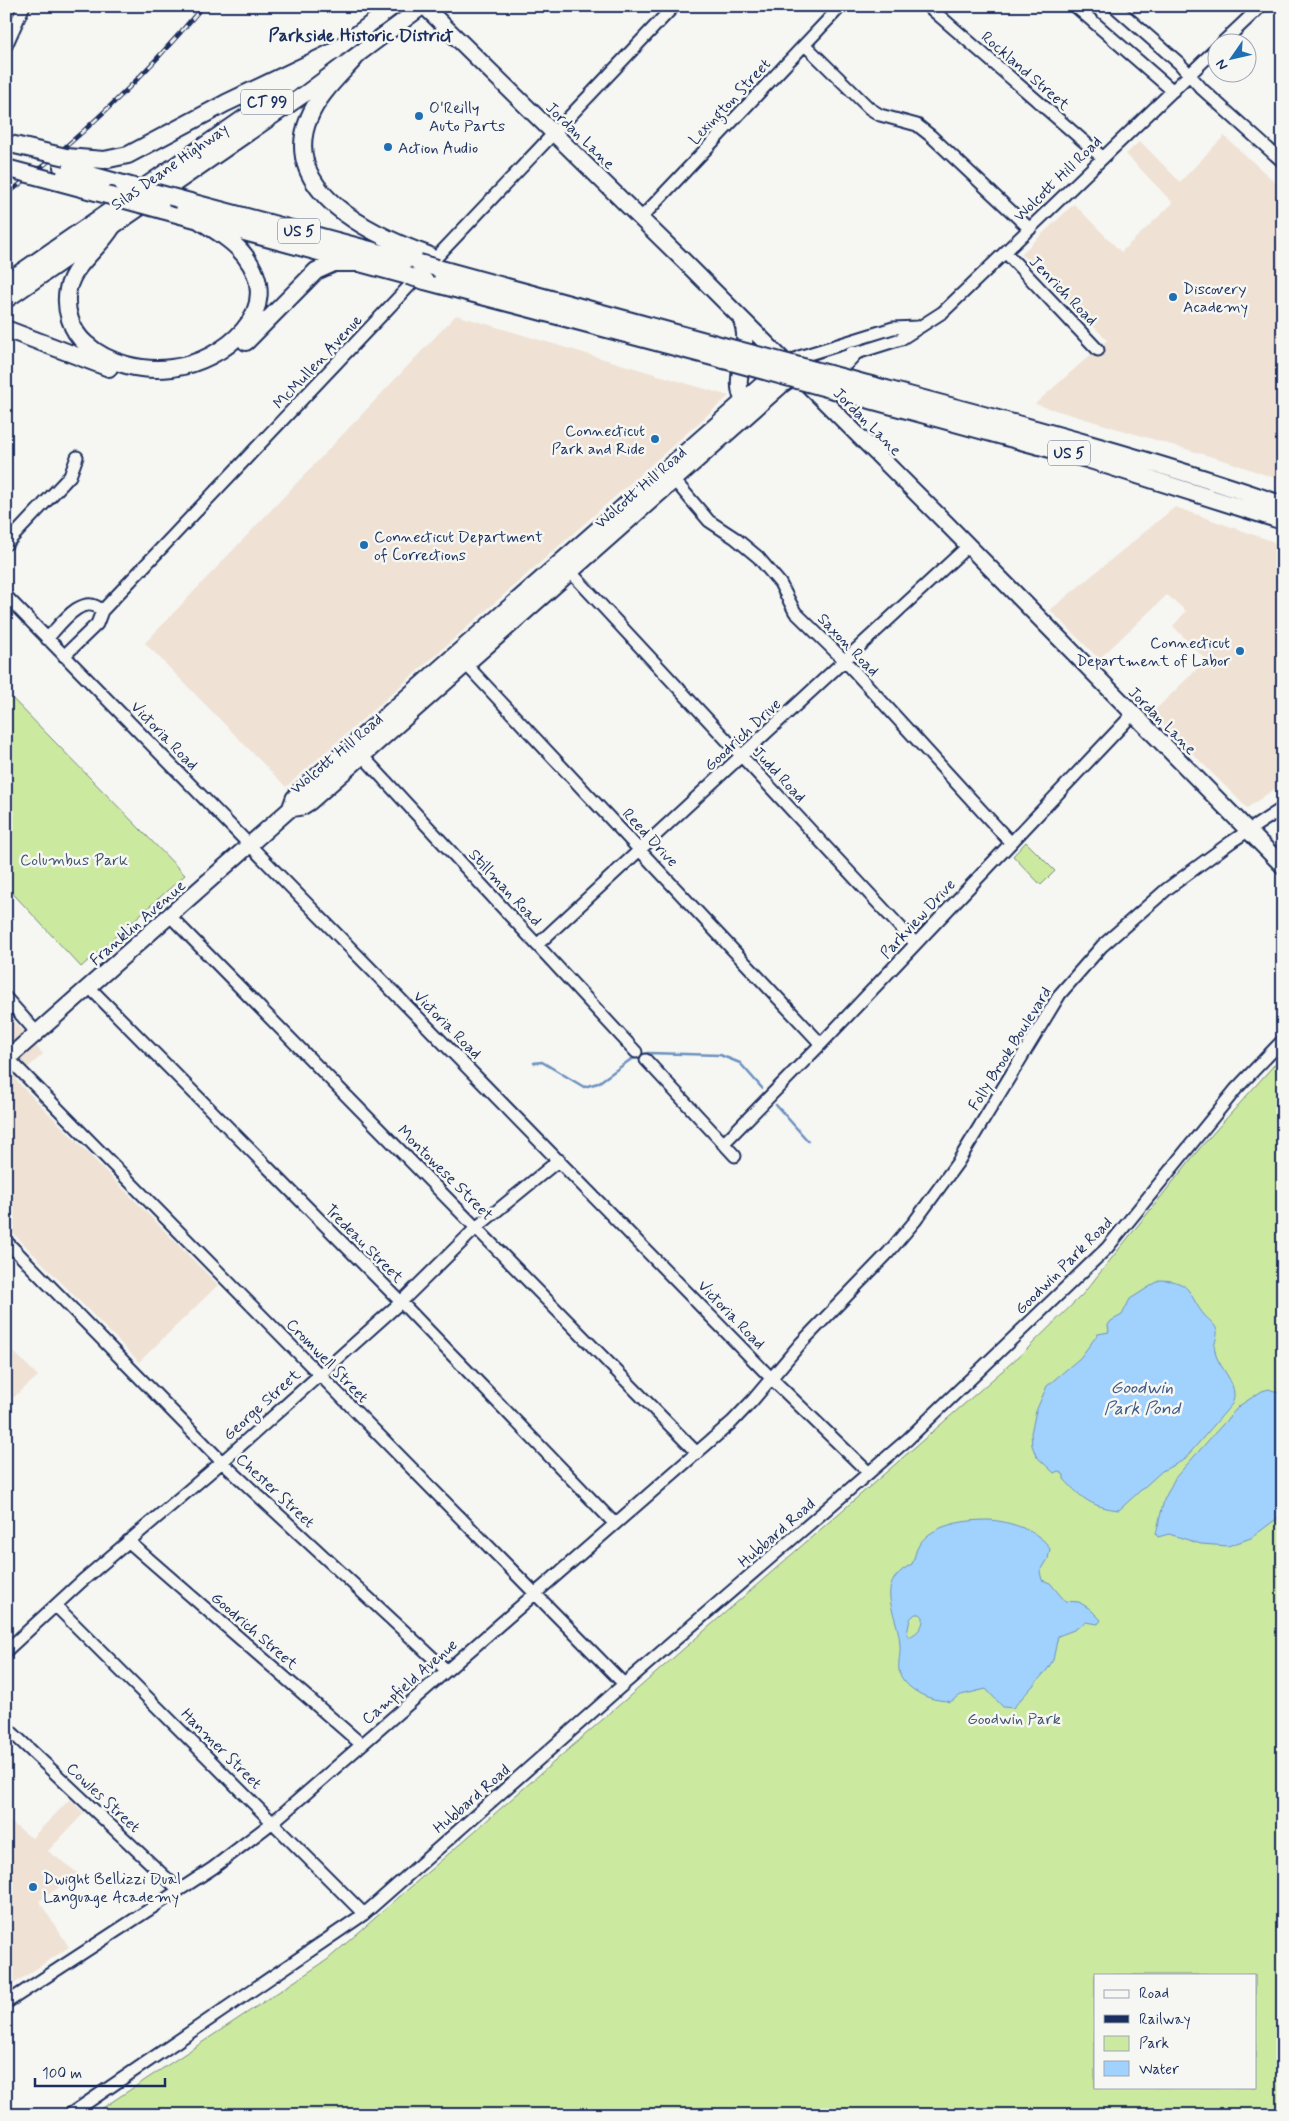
<svg xmlns="http://www.w3.org/2000/svg" width="1289" height="2121" font-family="Mynerve,sans-serif">
  <rect width="100%" height="100%" fill="#f6f6f2"/>
  <filter id="ink" filterUnits="userSpaceOnUse"><feTurbulence type="fractalNoise" baseFrequency=".02" numOctaves="2"/><feDisplacementMap in="SourceGraphic" scale="10" xChannelSelector="R" yChannelSelector="G"/><feConvolveMatrix kernelMatrix="1 2 1 2 8 2 1 2 1" color-interpolation-filters="sRGB"/></filter>
  <g filter="url(#ink)">
    <!-- built -->
    <path fill="#efe2d5" d="M 1224,136 L 1283,189 L 1283,481 L 1229,462 L 1035,404 L 1107,340 L 1021,254 L 1074,204 L 1121,252 L 1173,203 L 1126,154 L 1140,141 L 1180,182 Z
      M 456,315 L 729,396 L 286,787 L 145,643 Z
      M 1175,507 L 1283,545 L 1283,783 L 1247,808 L 1152,713 L 1206,660 L 1173,626 L 1186,611 L 1167,595 L 1099,659 L 1050,610 Z
      M 6,1013 L 43,1054 L 15,1079 L 218,1285 L 139,1362 L 6,1226 Z
      M 6,1344 L 38,1376 L 6,1404 Z
      M 70,1799 L 84,1813 L 48,1851 L 79,1874 L 39,1901 L 69,1947 L 6,1989 L 6,1819 L 32,1838 Z"/>
    <!-- green -->
    <path fill="#cce9a0" stroke="#748c7f" fill-rule="evenodd" d="M 6,692 L 185,875 L 81,967 L 6,886 Z
      M 1026,842 L 1055,871 L 1041,885 L 1013,856 Z
      M 1283,1055 L 1283,2115 L 92,2115 L 327,1960 L 1025,1351 L 1083,1294 L 1200,1148 ZM 1095,1975 L 1255,1975 L 1255,2087 L 1095,2087 Z"/>
    <!-- water -->
    <path fill="#a1d2fe" stroke="#6b91be" fill-rule="evenodd" d="M 1160,1280 C 1194,1281 1187,1295 1205,1316 C 1209,1320 1216,1325 1217,1331 C 1218,1337 1213,1344 1215,1351 C 1217,1367 1241,1384 1232,1404 L 1184,1460 L 1162,1471 L 1119,1510 C 1092,1507 1082,1499 1064,1479 L 1064,1475 L 1058,1471 L 1054,1473 L 1036,1456 L 1032,1445 L 1031,1433 L 1036,1411 L 1047,1386 L 1080,1358 L 1098,1334 L 1109,1332 L 1108,1325 L 1111,1321 L 1122,1315 L 1130,1299 Z
      M 1269,1389 L 1279,1393 L 1283,1397 L 1283,1514 L 1251,1538 L 1228,1546 L 1201,1544 L 1169,1534 L 1158,1537 L 1156,1534 L 1164,1500 L 1175,1478 L 1239,1406 L 1262,1391 Z
      M 989,1520 C 1008,1521 1041,1531 1050,1549 L 1048,1559 L 1040,1572 L 1042,1580 L 1050,1583 L 1065,1601 L 1079,1602 L 1090,1609 L 1101,1620 L 1098,1624 L 1086,1622 L 1074,1630 L 1058,1636 L 1053,1660 L 1047,1670 L 1013,1708 L 1003,1707 L 986,1689 L 961,1695 L 950,1702 C 946,1700 943,1701 939,1700 C 928,1699 912,1691 905,1682 C 894,1670 901,1659 900,1646 C 899,1612 871,1586 912,1564 C 915,1558 915,1551 919,1545 C 932,1524 966,1520 989,1520 ZM 915,1614 L 920,1614 L 923,1617 C 924,1626 918,1633 909,1637 L 907,1634 L 910,1619 Z"/>
    <g fill="none" stroke-linecap="round" stroke-linejoin="round">
      <!-- stream -->
      <path stroke="#6b91be" stroke-width="2.5" d="M 534,1063 L 542,1062 L 584,1087 L 598,1083 L 630,1060 L 648,1053 L 720,1055 L 740,1063 L 762,1088
        M 776,1105 L 808,1141"/>
      <defs>
        <path id="minor" d="M 928,6 L 1103,158
          M 1075,6 L 1173,91
          M 1114,6 L 1179,63 L 1202,89 L 1283,162
          M 1223,42 L 1261,6
          M 805,45 L 869,108 L 880,115 L 917,125 L 931,136 L 1030,229
          M 6,46 L 24,6
          M 641,218 L 841,6
          M 1006,253 L 1098,350
          M 786,364 L 799,357 L 893,328 L 918,327
          M 809,368 L 901,339 L 943,312 L 1216,49
          M 669,474 L 709,521 L 735,538 L 758,557 L 780,583 L 795,612 L 845,661 L 1011,843
          M 6,544 L 70,476 L 77,457
          M 566,567 L 915,943
          M 6,596 L 771,1378 L 869,1473
          M 47,639 C 60,625 83,591 102,611
          M 64,656 L 97,624 L 102,611 L 674,6
          M 460,658 L 821,1044
          M 357,750 L 636,1052
          M 170,916 L 697,1453
          M 537,945 L 968,546
          M 89,987 L 401,1302 L 614,1523
          M 6,998 L 37,1033
          M 8,1058 L 624,1684
          M 646,1060 L 735,1156
          M 723,1144 L 821,1044 L 1133,714
          M 6,1241 L 222,1462 L 446,1670
          M 128,1541 L 361,1744
          M 56,1606 L 364,1914
          M 6,1651 L 82,1581 L 222,1462 L 401,1302 L 477,1227 L 559,1160
          M 6,1727 L 179,1890
          M 6,2003 L 213,1868 L 273,1822 L 732,1422 L 753,1400 L 801,1343 L 888,1253 L 915,1221 L 958,1162 L 1060,994 L 1102,946 L 1167,889 L 1231,842 L 1283,808
          M 6,2113 L 8,2115
          M 69,2115 L 364,1914 L 624,1684 L 908,1439 L 1107,1248 L 1236,1089 L 1283,1040"/>
        <path id="major" d="M 424,6 L 684,261 L 945,522 L 1283,866
          M 6,282 L 254,111 L 394,6
          M 6,300 L 306,93 L 423,6
          M 741,319 C 753,348 731,376 743,400
          M 833,388 L 838,370 L 853,354
          M 290,809 L 302,807 L 310,802 L 783,384 L 796,375
          M 290,809 L 294,798 L 299,792 L 782,367
          M 6,1060 L 290,809"/>
        <path id="highway" d="M 355,58 C 339,76 318,95 309,118 C 278,192 375,236 428,255
          M 66,157 L 104,160 L 128,155 L 226,103 L 335,51
          M 62,167 L 123,184
          M 55,181 L 107,195
          M 179,199 L 419,263
          M 162,210 L 408,276
          M 112,227 C 99,249 74,263 68,289 C 64,309 71,331 86,344 C 108,364 143,372 172,368 C 224,361 287,311 245,256 C 233,240 214,230 197,219
          M 437,268 L 727,347
          M 425,281 L 724,360
          M 6,329 L 109,368
          M 246,342 L 316,271 L 334,263 L 358,263
          M 856,381 C 999,419 1143,456 1283,505
          M 852,395 L 1087,459 L 1283,521"/>
      </defs>
      <!-- minor casing -->
      <use href="#minor" stroke="#1b2f5e" stroke-width="15"/>
      <!-- major casing -->
      <use href="#major" stroke="#1b2f5e" stroke-width="19"/>
      <!-- highway casing -->
      <use href="#highway" stroke="#1b2f5e" stroke-width="20"/>
      <!-- minor -->
      <use href="#minor" stroke="#f6f6f2" stroke-width="11"/>
      <!-- major -->
      <use href="#major" stroke="#f6f6f2" stroke-width="15"/>
      <!-- highway -->
      <use href="#highway" stroke="#f6f6f2" stroke-width="16"/>
      <defs>
        <path id="rail" d="M 6,195 C 79,140 145,76 203,6"/>
      </defs>
      <!-- rail casing -->
      <use href="#rail" stroke="#1b2f5e" stroke-width="4.5"/>
      <!-- rail -->
      <use href="#rail" stroke="#f6f6f2" stroke-width="2.5" stroke-dasharray="8" stroke-linecap="butt"/>
      <defs>
        <path id="highway-bridge" d="M 6,143 L 66,157
          M 6,168 L 55,181
          M 123,184 L 179,199
          M 107,195 L 162,210
          M 419,263 L 437,268
          M 408,276 L 425,281
          M 727,347 L 856,381
          M 724,360 L 852,395"/>
      </defs>
      <!-- highway-bridge casing -->
      <use href="#highway-bridge" stroke="#1b2f5e" stroke-width="20" stroke-linecap="butt"/>
      <!-- highway-bridge -->
      <use href="#highway-bridge" stroke="#f6f6f2" stroke-width="16"/>
    </g>
  </g>
  <!-- markers -->
  <g fill="#1f6fb2" stroke="#f6f6f2" stroke-width="2">
    <circle cx="419" cy="116" r="5"/>
    <circle cx="388" cy="147" r="5"/>
    <circle cx="1173" cy="297" r="5"/>
    <circle cx="655" cy="439" r="5"/>
    <circle cx="364" cy="545" r="5"/>
    <circle cx="1240" cy="651" r="5"/>
    <circle cx="33" cy="1887" r="5"/>
  </g>
  <g text-anchor="middle" stroke-width="5" stroke-linejoin="round" paint-order="stroke">
    <!-- shield labels -->
    <g fill="#f6f6f2" stroke="#5d6b8a" stroke-width="1">
      <rect x="241" y="89.5" width="52" height="25" rx="4"/>
      <rect x="278" y="218.5" width="42" height="25" rx="4"/>
      <rect x="1048" y="440.5" width="42" height="25" rx="4"/>
    </g>
    <g font-size="15" font-weight="bold" fill="#1b2f5e">
      <text x="267" y="107">CT 99</text>
      <text x="299" y="236">US 5</text>
      <text x="1069" y="458">US 5</text>
    </g>
    <!-- street labels -->
    <g font-size="16" fill="#1b2f5e" stroke="#f6f6f2">
      <text transform="translate(1026 70) rotate(41)" y="6">Rockland Street</text>
      <text transform="translate(729 101) rotate(-47)" y="6">Lexington Street</text>
      <text transform="translate(581 135) rotate(44)" y="6">Jordan Lane</text>
      <text transform="translate(169 166) rotate(-35)" y="6">Silas Deane Highway</text>
      <text transform="translate(1057 178) rotate(-44)" y="6">Wolcott Hill Road</text>
      <text transform="translate(1064 290) rotate(46)" y="6">Jenrich Road</text>
      <text transform="translate(317 361) rotate(-47)" y="6">McMullen Avenue</text>
      <text transform="translate(868 421) rotate(45)" y="6">Jordan Lane</text>
      <text transform="translate(640 487) rotate(-41)" y="6">Wolcott Hill Road</text>
      <text transform="translate(849 644) rotate(46)" y="6">Saxon Road</text>
      <text transform="translate(1163 720) rotate(45)" y="6">Jordan Lane</text>
      <text transform="translate(742 734) rotate(-43)" y="6">Goodrich Drive</text>
      <text transform="translate(165 735) rotate(46)" y="6">Victoria Road</text>
      <text transform="translate(336 753) rotate(-40)" y="6">Wolcott Hill Road</text>
      <text transform="translate(780 774) rotate(47)" y="6">Judd Road</text>
      <text transform="translate(651 837) rotate(47)" y="6">Reed Drive</text>
      <text transform="translate(506 887) rotate(47)" y="6">Stillman Road</text>
      <text transform="translate(917 918) rotate(-47)" y="6">Parkview Drive</text>
      <text transform="translate(137 922) rotate(-41)" y="6">Franklin Avenue</text>
      <text transform="translate(448 1024) rotate(45)" y="6">Victoria Road</text>
      <text transform="translate(1009 1048) rotate(-58)" y="6">Folly Brook Boulevard</text>
      <text transform="translate(446 1172) rotate(45)" y="6">Montowese Street</text>
      <text transform="translate(365 1243) rotate(45)" y="6">Tredeau Street</text>
      <text transform="translate(1063 1265) rotate(-45)" y="6">Goodwin Park Road</text>
      <text transform="translate(732 1314) rotate(46)" y="6">Victoria Road</text>
      <text transform="translate(328 1360) rotate(46)" y="6">Cromwell Street</text>
      <text transform="translate(261 1404) rotate(-42)" y="6">George Street</text>
      <text transform="translate(276 1490) rotate(43)" y="6">Chester Street</text>
      <text transform="translate(776 1532) rotate(-41)" y="6">Hubbard Road</text>
      <text transform="translate(255 1630) rotate(41)" y="6">Goodrich Street</text>
      <text transform="translate(409 1681) rotate(-41)" y="6">Campfield Avenue</text>
      <text transform="translate(222 1748) rotate(45)" y="6">Hanmer Street</text>
      <text transform="translate(104 1797) rotate(43)" y="6">Cowles Street</text>
      <text transform="translate(471 1798) rotate(-41)" y="6">Hubbard Road</text>
    </g>
    <!-- poi labels -->
    <g font-size="16" fill="#1b2f5e" stroke="#f6f6f2" text-anchor="start">
      <text x="429" y="113">O'Reilly<tspan x="429" dy="18">Auto Parts</tspan></text>
      <text x="398" y="153">Action Audio</text>
      <text x="1183" y="294">Discovery<tspan x="1183" dy="18">Academy</tspan></text>
      <text x="645" y="436" text-anchor="end">Connecticut<tspan x="645" dy="18">Park and Ride</tspan></text>
      <text x="374" y="542">Connecticut Department<tspan x="374" dy="18">of Corrections</tspan></text>
      <text x="1230" y="648" text-anchor="end">Connecticut<tspan x="1230" dy="18">Department of Labor</tspan></text>
      <text x="43" y="1884">Dwight Bellizzi Dual<tspan x="43" dy="18">Language Academy</tspan></text>
    </g>
    <!-- park labels -->
    <g font-size="16" fill="#3e546b" stroke="#f6f6f2">
      <text x="74" y="865">Columbus Park</text>
      <text x="1014" y="1724">Goodwin Park</text>
    </g>
    <!-- neighbourhood labels -->
    <g font-size="18" font-weight="bold" fill="#1b2f5e" stroke="#f6f6f2">
      <text x="361" y="41">Parkside Historic District</text>
    </g>
    <!-- water labels -->
    <g font-size="18" font-style="italic" fill="#3c5886" stroke="#f6f6f2">
      <text x="1142" y="1393">Goodwin<tspan x="1142" dy="21">Park Pond</tspan></text>
    </g>
  </g>
  <!-- margin -->
  <rect width="1289" height="2121" fill="none" stroke="#f6f6f2" stroke-width="25"/>
  <rect x="12" y="12" width="1264" height="2096" fill="none" stroke="#1b2f5e" stroke-width="2" filter="url(#ink)"/>
  <!-- legend -->
  <rect x="1094" y="1974" width="162" height="115" fill="#f6f6f2" stroke="#9ea6b7"/>
  <rect x="1104" y="1990" width="25" height="8" fill="#f6f6f2" stroke="#9ea6b7"/>
  <text x="1139" y="1998" font-size="15" fill="#1b2f5e">Road</text>
  <rect x="1104" y="2015" width="25" height="8" fill="#1b2f5e" stroke="#9ea6b7"/>
  <text x="1139" y="2024" font-size="15" fill="#1b2f5e">Railway</text>
  <rect x="1104" y="2036" width="25" height="15" fill="#cce9a0" stroke="#9ea6b7"/>
  <text x="1139" y="2048" font-size="15" fill="#1b2f5e">Park</text>
  <rect x="1104" y="2061" width="25" height="15" fill="#a1d2fe" stroke="#9ea6b7"/>
  <text x="1139" y="2074" font-size="15" fill="#1b2f5e">Water</text>
  <!-- north arrow -->
  <g transform="translate(1232 58) rotate(236)"><circle r="24" fill="#f6f6f2" stroke="#9ea6b7"/>
  <path d="M0-4L9 19L0 12L-9 19Z" fill="#1f6fb2"/>
  <text y="-8" font-size="14" font-weight="bold" text-anchor="middle" fill="#1b2f5e">N</text>
  </g>
  <!-- scale -->
  <path d="M35 2078v8h130v-8" fill="none" stroke="#1b2f5e" stroke-width="2.5"/>
  <text x="42" y="2078" font-size="15" fill="#1b2f5e" stroke="#f6f6f2" stroke-width="4" paint-order="stroke">100 m</text>
</svg>
